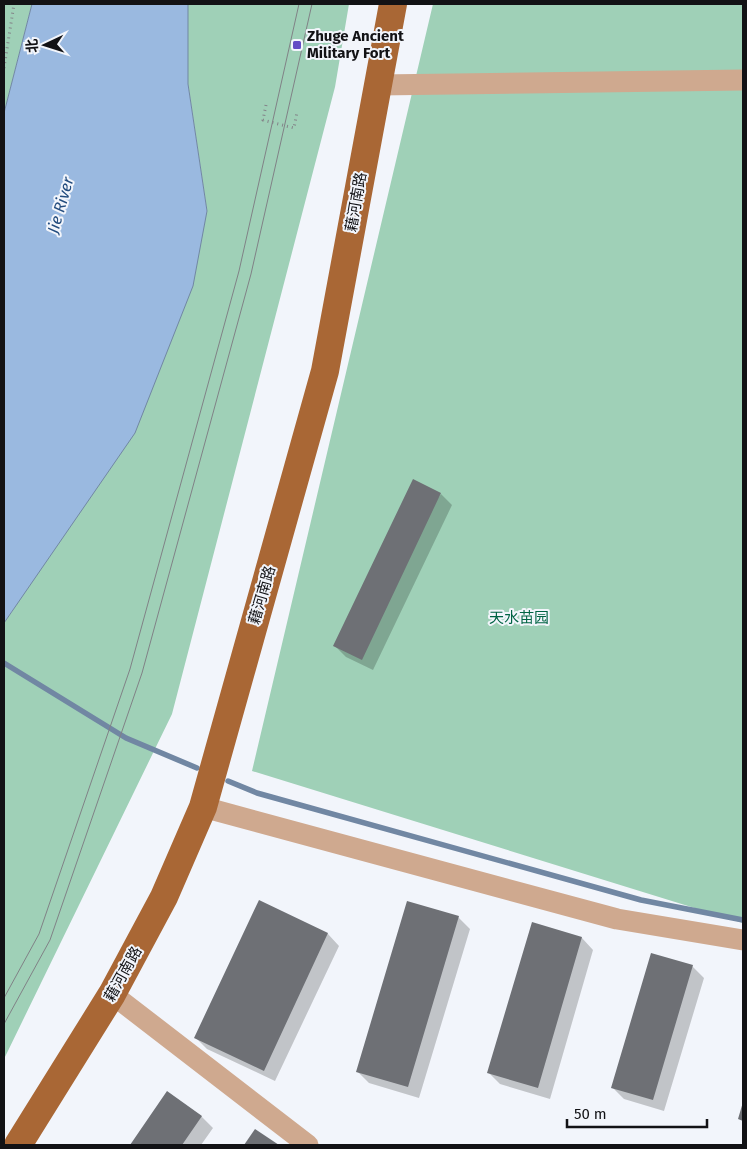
<svg xmlns="http://www.w3.org/2000/svg" width="747" height="1149" font-family="'Fira Sans','Noto Sans SC',sans-serif">
  <rect width="100%" height="100%" fill="#f2f5fb"/>
  <!-- green -->
  <path fill="#9fd0b7" d="M 4,4 L 32,4 L 4,113 Z
    M 188,4 L 349,4 L 335,87 L 172,714 L 4,1059 L 4,623 L 13,610 L 207,211 L 188,84 Z
    M 433,4 L 743,4 L 743,923 L 252,771 Z"/>
  <!-- water -->
  <path fill="#9ab9e0" stroke="#7187a3" d="M 32,4 L 188,4 L 188,84 L 207,211 L 193,286 L 135,433 L 4,623 L 4,113 Z"/>
  <!-- shadow -->
  <path fill="#0003" d="M 441,494 L 452,505 L 373,670 L 346,657 L 335,646 Z
    M 260,902 L 328,934 L 339,946 L 275,1081 L 207,1049 L 196,1038 Z
    M 458,917 L 470,929 L 419,1098 L 369,1083 L 358,1072 Z
    M 533,924 L 582,938 L 593,950 L 550,1099 L 500,1084 L 489,1073 Z
    M 692,966 L 704,978 L 664,1111 L 624,1099 L 613,1088 Z
    M 168,1093 L 201,1116 L 213,1128 L 201,1145 L 132,1145 Z"/>
  <g fill="none" stroke-linecap="round" stroke-linejoin="round">
    <!-- stream -->
    <path stroke="#7187a3" stroke-width="5.5" d="M 4,663 L 126,738 L 197,768
      M 228,781 L 257,793 L 641,900 L 743,920"/>
  </g>
  <!-- building -->
  <path fill="#6e7075" d="M 413,479 L 441,493 L 362,660 L 333,646 Z
    M 259,900 L 328,933 L 264,1071 L 194,1038 Z
    M 407,901 L 459,916 L 408,1087 L 356,1072 Z
    M 532,922 L 582,937 L 538,1088 L 487,1073 Z
    M 651,953 L 693,965 L 653,1100 L 611,1088 Z
    M 167,1091 L 202,1116 L 182,1145 L 130,1145 Z
    M 743,1102 L 743,1121 L 738,1119 Z
    M 255,1129 L 279,1145 L 244,1145 Z"/>
  <g fill="none" stroke-linecap="round" stroke-linejoin="round">
    <!-- path -->
    <path stroke="#838489" stroke-width="3" stroke-dasharray="1 4" stroke-linecap="butt" d="M 4,68 L 14,4
      M 266,105 L 263,120 L 294,128 L 297,112"/>
    <!-- minor -->
    <path stroke="#cfa98f" stroke-width="21" d="M 378,85 L 743,80
      M 203,807 L 617,919 L 743,940
      M 112,994 L 308,1145"/>
    <!-- major -->
    <path stroke="#a96735" stroke-width="28" d="M 18,1145 L 112,994 L 164,897 L 203,807 L 325,371 L 393,4"/>
    <!-- tram -->
    <path stroke="#808186" stroke-width="1" d="M 4,998 L 39,934 L 130,669 L 239,271 L 299,4
      M 4,1024 L 50,940 L 142,673 L 251,274 L 312,4"/>
  </g>
  <!-- markers -->
  <rect fill="#644cc5" stroke="#f2f5fb" stroke-width="2" x="292" y="40" width="10" height="10" rx="2.5"/>
  <g text-anchor="middle" stroke-width="4" stroke-linejoin="round" paint-order="stroke">
    <!-- poi labels -->
    <g font-size="15" font-weight="bold" fill="#121215" stroke="#f2f5fb" text-anchor="start">
      <text x="307" y="41">Zhuge Ancient<tspan x="307" dy="17">Military Fort</tspan></text>
    </g>
    <!-- street labels -->
    <g font-size="15" fill="#121215" stroke="#f2f5fb">
      <text transform="translate(356 202) rotate(-80)" y="5">藉河南路</text>
      <text transform="translate(262 595) rotate(-74)" y="5">藉河南路</text>
      <text transform="translate(123 974) rotate(-61)" y="5">藉河南路</text>
    </g>
    <!-- park labels -->
    <g font-size="15" fill="#006343" stroke="#f2f5fb">
      <text x="519" y="623">天水苗园</text>
    </g>
    <!-- water labels -->
    <g font-size="16" font-style="italic" fill="#234c7e" stroke="#f2f5fb">
      <text transform="translate(60 205) rotate(-74)" y="6">Jie River</text>
    </g>
  </g>
  <!-- border -->
  <rect width="747" height="1149" fill="none" stroke="#121215" stroke-width="10"/>
  <!-- north arrow -->
  <g transform="translate(45 45) rotate(266)" stroke="#f2f5fb" stroke-width="4" paint-order="stroke">
  <path d="M0-4L9 19L0 12L-9 19Z" fill="#121215"/>
  <text y="-8" font-size="14" font-weight="bold" text-anchor="middle" fill="#121215">北</text>
  </g>
  <!-- scale -->
  <path d="M567 1119v8h140v-8" fill="none" stroke="#121215" stroke-width="2.5"/>
  <text x="574" y="1119" font-size="15" fill="#121215" stroke="#f2f5fb" stroke-width="4" paint-order="stroke">50 m</text>
</svg>
